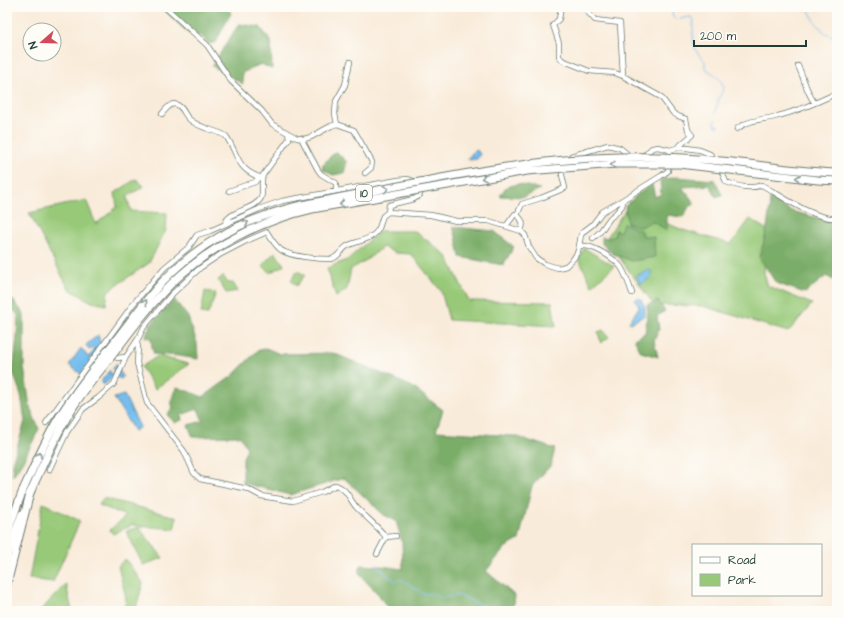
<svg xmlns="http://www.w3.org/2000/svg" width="844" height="618" font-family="'Architects Daughter',sans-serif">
  <rect width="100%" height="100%" fill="#fdfcf7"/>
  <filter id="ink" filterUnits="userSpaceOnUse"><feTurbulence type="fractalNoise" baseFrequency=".025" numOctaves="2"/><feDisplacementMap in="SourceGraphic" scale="8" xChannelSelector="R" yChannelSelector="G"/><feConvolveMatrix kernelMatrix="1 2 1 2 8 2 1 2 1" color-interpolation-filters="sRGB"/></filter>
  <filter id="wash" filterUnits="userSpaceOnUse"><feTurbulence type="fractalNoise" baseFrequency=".012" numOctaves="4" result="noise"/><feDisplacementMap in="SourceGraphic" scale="16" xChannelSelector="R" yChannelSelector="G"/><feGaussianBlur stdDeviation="0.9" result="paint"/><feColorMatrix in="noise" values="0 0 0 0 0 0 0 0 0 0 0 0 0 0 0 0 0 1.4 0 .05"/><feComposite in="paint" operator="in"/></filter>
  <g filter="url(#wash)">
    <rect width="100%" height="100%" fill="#f9ebd9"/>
    <!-- green -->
    <path fill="#98c978" stroke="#5c8356" d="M 136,179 L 144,186 L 127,197 L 131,211 L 167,213 L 166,230 L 149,263 L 108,291 L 106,305 L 92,302 L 69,289 L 29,213 L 86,200 L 96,224 L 117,207 L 115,193 Z
      M 627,207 L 683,230 L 731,244 L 750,219 L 778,237 L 765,256 L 764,273 L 768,286 L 812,304 L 788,332 L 703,306 L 654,305 L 606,239 Z
      M 380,231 L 415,231 L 447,256 L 469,301 L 552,302 L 556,326 L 449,320 L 441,291 L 411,254 L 396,253 L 383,247 L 365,261 L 351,269 L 347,289 L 336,297 L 327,268 L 347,260 Z
      M 584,248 L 614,266 L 592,286 L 579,259 Z
      M 275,252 L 284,265 L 270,273 L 262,265 Z
      M 297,271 L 305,275 L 296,286 L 291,280 Z
      M 223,276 L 228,283 L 233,283 L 238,291 L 226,293 L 218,280 Z
      M 205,291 L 216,293 L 208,314 L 201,313 Z
      M 603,330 L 609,337 L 601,343 L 598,332 Z
      M 158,356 L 189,364 L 155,389 L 141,367 Z
      M 103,498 L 177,517 L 174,529 L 132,525 L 113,534 L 110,530 L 126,516 L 99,505 Z
      M 43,503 L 80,521 L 53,582 L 29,579 Z
      M 139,527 L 163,558 L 143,565 L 126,531 Z
      M 125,559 L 143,583 L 135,611 L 124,611 L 126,598 L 118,566 Z
      M 66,584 L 72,611 L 40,611 Z"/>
    <!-- forest -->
    <path fill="#7aad68" stroke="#4c754e" d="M 165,7 L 226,7 L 231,13 L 216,42 L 209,44 L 201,36 L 189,34 L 164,10 Z
      M 239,24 L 260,27 L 271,41 L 272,69 L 261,64 L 242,73 L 243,84 L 212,66 Z
      M 336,151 L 347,162 L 344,173 L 333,175 L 322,169 L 323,164 Z
      M 676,177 L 715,180 L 722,195 L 716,197 L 710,185 L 682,187 L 695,204 L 689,207 L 683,217 L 667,215 L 667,230 L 652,221 L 641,227 L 627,223 L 625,206 L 638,194 L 652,184 L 655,197 L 661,194 L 660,180 Z
      M 518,184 L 540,189 L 524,197 L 500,196 L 506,187 Z
      M 770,199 L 791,211 L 837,223 L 837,282 L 826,276 L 805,293 L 776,283 L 759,257 C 766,238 769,220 770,199 Z
      M 623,223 L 642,231 L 643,236 L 654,237 L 655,257 L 632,261 L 611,253 L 602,244 L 602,237 L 610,238 L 614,236 L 616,230 L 620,232 Z
      M 453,227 L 494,231 L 514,247 L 503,265 L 460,257 L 456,236 Z
      M 7,293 L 24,314 L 24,367 L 30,407 L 39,429 L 24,459 L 13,476 L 13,460 L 25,421 L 21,395 L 13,372 L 17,337 L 18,315 L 7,304 Z
      M 174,299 L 188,317 L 197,343 L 198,359 L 179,356 L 154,354 L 152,348 L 151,338 L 145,337 L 150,325 Z
      M 658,301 L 665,311 L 657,316 L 659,329 L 654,341 L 658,357 L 641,352 L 634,339 L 645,333 L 648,312 L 647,305 Z
      M 266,348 L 280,354 L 333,353 L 411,386 L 443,410 L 436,431 L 515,436 L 555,449 L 551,465 L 532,486 L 519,540 L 506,547 L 486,571 L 515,596 L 514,604 L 501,611 L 389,611 L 379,595 L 359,574 L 361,565 L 381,566 L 403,569 L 402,542 L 396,521 L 384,515 L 344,478 L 290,495 L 243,483 L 243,458 L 247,448 L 240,436 L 193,437 L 188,425 L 203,421 L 198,409 L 181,415 L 182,420 L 175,423 L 167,415 L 173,408 L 171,401 L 177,387 L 203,397 L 231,377 L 257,351 Z"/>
    <!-- water -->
    <path fill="#76bdee" stroke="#4a7d91" d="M 477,150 L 480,154 L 477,159 L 469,160 L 468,157 L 471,156 L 471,154 Z
      M 650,270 L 652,273 C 651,278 645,283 640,284 L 637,277 L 638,275 Z
      M 640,298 L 645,307 L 645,315 L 631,323 L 629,322 L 639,307 L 635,300 Z
      M 98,335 L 101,345 L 81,374 L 69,365 L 81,348 L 88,357 L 94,351 L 93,348 L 89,350 L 86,345 Z
      M 116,364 L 123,377 L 121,379 L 114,376 L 104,385 L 102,383 L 102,380 L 110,370 L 110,374 L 114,373 L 113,368 Z
      M 124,395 L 140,427 L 134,431 L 114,398 Z"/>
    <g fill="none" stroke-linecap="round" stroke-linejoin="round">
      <!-- stream -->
      <path stroke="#76bdee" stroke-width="1" d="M 671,7 L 673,17 L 675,19 L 691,17 L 694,21 C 692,26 693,29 693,34 C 694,49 695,51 705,61 L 705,68 C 713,74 721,77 724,88 L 719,98 L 715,113
        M 807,7 L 816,23 L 825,33 L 837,38
        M 715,120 L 714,123 L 716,126 L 719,126
        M 376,564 L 389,577 L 396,581 L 402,579 L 422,593 L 427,594 L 429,593 L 443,598 L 459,595 L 485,607"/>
    </g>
  </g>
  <g filter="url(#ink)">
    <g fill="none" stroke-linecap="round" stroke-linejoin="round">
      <defs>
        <path id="minor" d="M 165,7 L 207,45 L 231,81 L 262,111 L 272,124 L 297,138 L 304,139 L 311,137 L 331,126 L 337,124 L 354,130 L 372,162 L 371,168 L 365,173
          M 561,7 L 559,19 L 553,25 L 559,43 L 559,56 L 562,60 L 589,71 L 615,73 L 623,76 L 661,97 L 673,113 L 678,116 L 686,119 L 688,130 L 692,135 L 677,148
          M 583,7 L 595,20 L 620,23 L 623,76
          M 798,66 C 804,78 806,91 814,102
          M 162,114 C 164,111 170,104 174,104 C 183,105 184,115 189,119 C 200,129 214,129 226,136 C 239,155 236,170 262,178
          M 337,124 L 335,114 L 336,101 L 345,85 L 350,62
          M 737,129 C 748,119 765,120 778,116 C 798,111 818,102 837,93
          M 301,138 L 318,170 L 321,174 L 336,183 L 336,191
          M 642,157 L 652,148 L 658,147 L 670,150 L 680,147 L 700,150 L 710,154 L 716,161
          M 720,167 L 726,182 C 738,186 750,190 762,185 C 780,195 816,221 837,218
          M 229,191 L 255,182 L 259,177
          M 388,212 L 389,205 L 414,199 L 420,195 L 420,188
          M 225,224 C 228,210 254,211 261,198 C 264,190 260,183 263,175 L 289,139 L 288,133
          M 506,226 L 515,214 L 517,215
          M 521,231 L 525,235 L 529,247 L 536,258 L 545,264 L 558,268 L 566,266 L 574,258 L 578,251 L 581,235 L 584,231 L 592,225 L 602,212 L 624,199
          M 593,238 L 600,232 L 610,218 L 616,213 L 622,206 L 624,199 L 661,176 L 668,171 L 670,150
          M 580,246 C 592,244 614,258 621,267 C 626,275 629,284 632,293
          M 136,342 L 138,346 L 137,363 L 147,403 L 184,451 L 194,473 L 200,479 L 248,489 L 261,496 L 293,501 L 322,492 L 336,485 C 349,490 349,501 359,510 C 368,519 378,527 386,537 L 377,554
          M 111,353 L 117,358 L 126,357
          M 46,423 L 134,303 L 164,268 L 189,247 L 197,235 L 210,231 L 259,209 L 282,201 L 398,180 L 408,179 L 416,182
          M 49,470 L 67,432 L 83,409 L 98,398 L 114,384 L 126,357 L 138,339 L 144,327 L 171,295 L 200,268 L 221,254 L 246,241 L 267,232 C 271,239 275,245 281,250 C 291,257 319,259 332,259 C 340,256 342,248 349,245 C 359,241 374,239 379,228 C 381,224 381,219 383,216 L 388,212 L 431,215 L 456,221 L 489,221 L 521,231 C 524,224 523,220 517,215 L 522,204 L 541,198 L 565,188 L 562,175 L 562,169 L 565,162 L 571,156 L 608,145 L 620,148 L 631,157
          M 386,537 L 396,536
          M 7,541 L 7,543"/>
        <path id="highway" d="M 7,533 L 23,490
          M 7,553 L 22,514
          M 7,584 L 30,493"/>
      </defs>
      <!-- minor casing -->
      <use href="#minor" stroke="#6b7a6e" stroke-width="6"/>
      <!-- highway casing -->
      <use href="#highway" stroke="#6b7a6e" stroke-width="9"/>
      <!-- minor -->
      <use href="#minor" stroke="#fff" stroke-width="4.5"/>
      <!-- highway -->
      <use href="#highway" stroke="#fff" stroke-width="7"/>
      <defs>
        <path id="highway-bridge" d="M 23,490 C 35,464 46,438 61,414 C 76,390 94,368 112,345 C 129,323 145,300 165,279 C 205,238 256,214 311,203 C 412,184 517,159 620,157 C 657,156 694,158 732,162 C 767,166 802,172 837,173
          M 30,493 C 44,462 57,432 75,404 C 87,386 101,370 114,353 C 132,329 150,305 172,283 C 210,246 260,221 312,209 L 527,171 L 616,164 L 679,164 L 818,180 L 837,181"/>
      </defs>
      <!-- highway-bridge casing -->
      <use href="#highway-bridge" stroke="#6b7a6e" stroke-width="9" stroke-linecap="butt"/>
      <!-- highway-bridge -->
      <use href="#highway-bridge" stroke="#fff" stroke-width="7"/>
    </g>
    <!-- one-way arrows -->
    <defs><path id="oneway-chevron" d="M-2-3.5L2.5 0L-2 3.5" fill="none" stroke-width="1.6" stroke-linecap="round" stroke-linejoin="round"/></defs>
    <g stroke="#8f9e9a">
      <use href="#oneway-chevron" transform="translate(613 165) rotate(178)"/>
      <use href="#oneway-chevron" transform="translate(484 178) rotate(170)"/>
      <use href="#oneway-chevron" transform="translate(798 178) rotate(-172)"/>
      <use href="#oneway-chevron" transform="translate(386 189) rotate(-10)"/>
      <use href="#oneway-chevron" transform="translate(342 204) rotate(170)"/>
      <use href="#oneway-chevron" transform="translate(246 223) rotate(-25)"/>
      <use href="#oneway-chevron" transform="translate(145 302) rotate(-51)"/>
      <use href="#oneway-chevron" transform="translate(39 455) rotate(-65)"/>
    </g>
  </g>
  <g text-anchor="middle" stroke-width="4" stroke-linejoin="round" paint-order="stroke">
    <!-- shield labels -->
    <rect fill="#fdfcf7" stroke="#62766e" stroke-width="1" x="356" y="185" width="16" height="16" rx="3"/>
    <g font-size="10" font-weight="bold" fill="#1f3d34">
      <text x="364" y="197">10</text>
    </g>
  </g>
  <!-- margin -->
  <rect width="844" height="618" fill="none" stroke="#fdfcf7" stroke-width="24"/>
  <!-- legend -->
  <rect x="692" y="544" width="130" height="52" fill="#fdfcf7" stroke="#a4b0a9"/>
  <rect x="700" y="557" width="20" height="6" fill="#ffffff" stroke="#a4b0a9"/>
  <text x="728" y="564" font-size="12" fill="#1f3d34">Road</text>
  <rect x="700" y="574" width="20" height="12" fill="#98c978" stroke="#a4b0a9"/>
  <text x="728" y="584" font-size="12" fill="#1f3d34">Park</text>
  <!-- north arrow -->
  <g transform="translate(42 42) rotate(250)"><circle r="19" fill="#fdfcf7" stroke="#a4b0a9"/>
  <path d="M0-3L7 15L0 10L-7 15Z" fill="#d1495b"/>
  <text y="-6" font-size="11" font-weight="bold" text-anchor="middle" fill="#1f3d34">N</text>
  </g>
  <!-- scale -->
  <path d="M694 40v6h112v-6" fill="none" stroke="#1f3d34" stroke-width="2"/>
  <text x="700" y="40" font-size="12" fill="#1f3d34" stroke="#fdfcf7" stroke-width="3" paint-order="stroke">200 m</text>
</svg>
